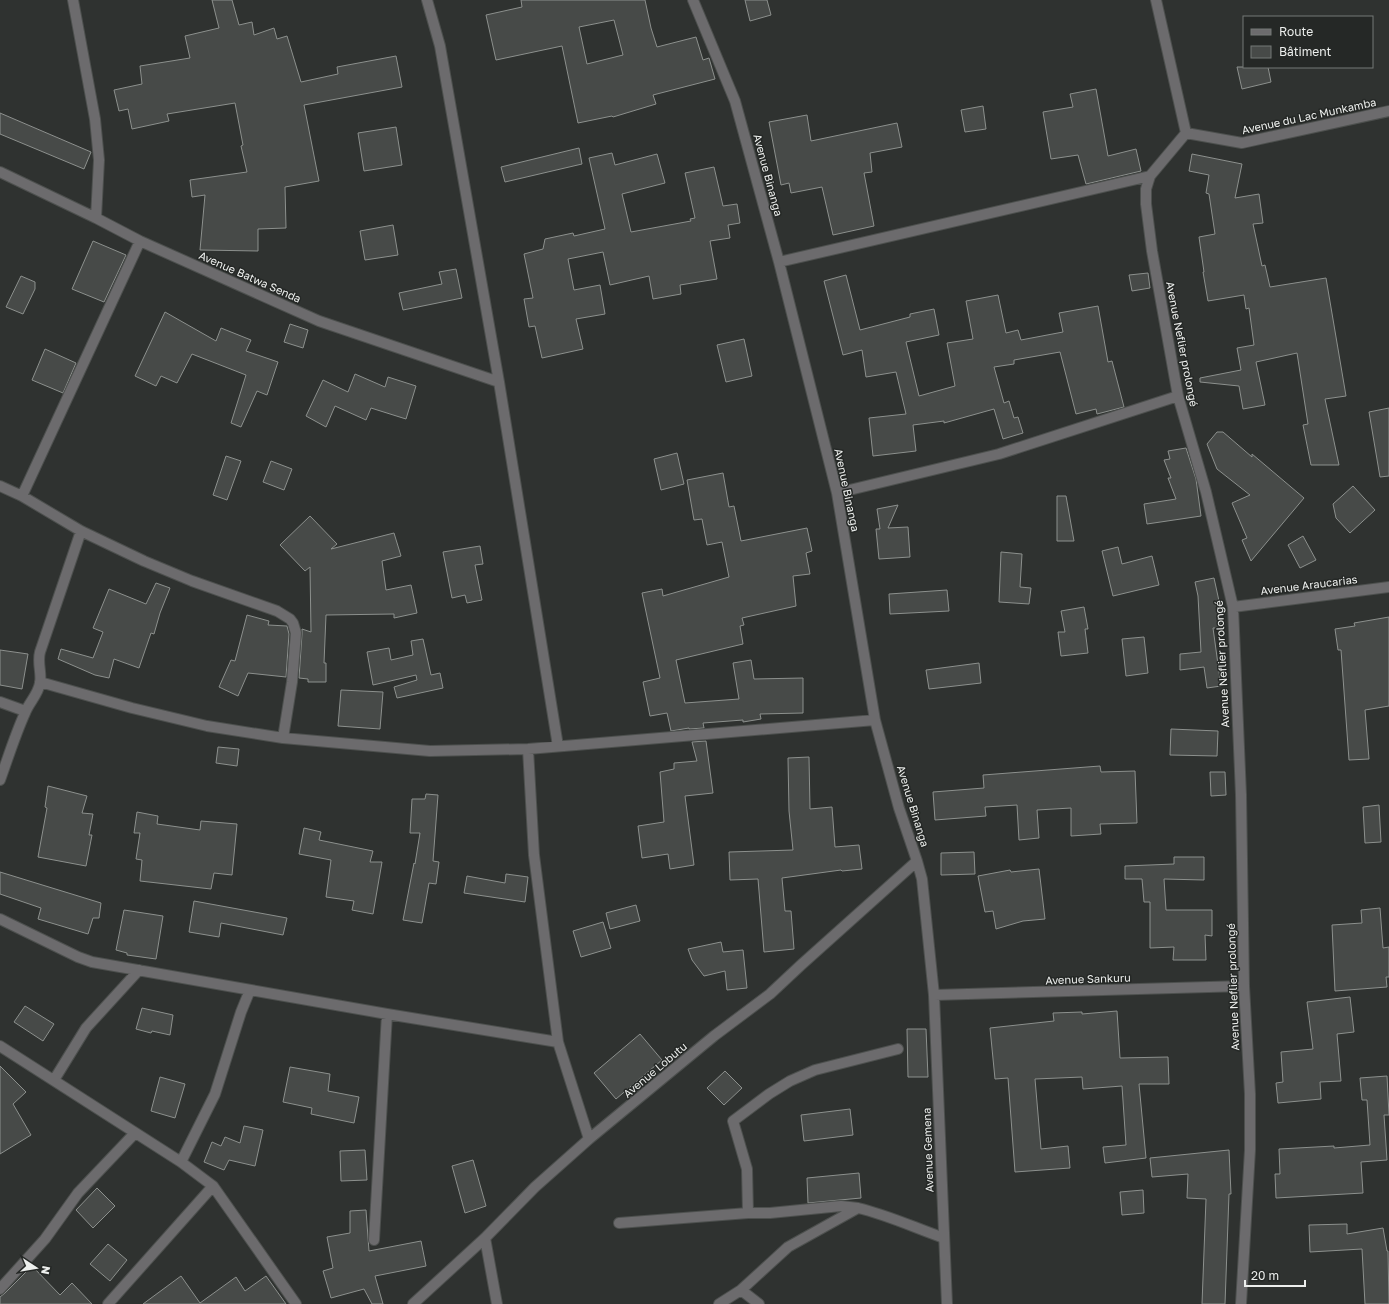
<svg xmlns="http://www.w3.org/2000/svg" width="1389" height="1304" font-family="'Golos Text',sans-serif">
  <rect width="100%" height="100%" fill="#2f3230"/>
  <!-- building -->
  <path fill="#474a48" stroke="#8c908d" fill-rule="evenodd" d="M 212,0 L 232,0 L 239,25 L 252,22 L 254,35 L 274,28 L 277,39 L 287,36 L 301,82 L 338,74 L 337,67 L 396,56 L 402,87 L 304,105 L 319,181 L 285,187 L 286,228 L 258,229 L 258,251 L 200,250 L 205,195 L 192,197 L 190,180 L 247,172 L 241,146 L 243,145 L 235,103 L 167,114 L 169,121 L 132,129 L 128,109 L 119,111 L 114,90 L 142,84 L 140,66 L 190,58 L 185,36 L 219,28 Z
    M 521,0 L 645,0 L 651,28 L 657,47 L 696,37 L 703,60 L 709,58 L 715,79 L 653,95 L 656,104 L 613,117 L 612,116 L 578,123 L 562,46 L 496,60 L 486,15 L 522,7 ZM 614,20 L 623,55 L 587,64 L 579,27 Z
    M 745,0 L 767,0 L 771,15 L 750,21 Z
    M 1237,67 L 1268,67 L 1271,82 L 1242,89 Z
    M 1096,89 L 1108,156 L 1136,149 L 1141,171 L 1086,184 L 1078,155 L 1051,159 L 1043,112 L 1073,107 L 1070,94 Z
    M 983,106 L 986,129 L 965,132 L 961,110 Z
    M 0,113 L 91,152 L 84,169 L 0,134 Z
    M 807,115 L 811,141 L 897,123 L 902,147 L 870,153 L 872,172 L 864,173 L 874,226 L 833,235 L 822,187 L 791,193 L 789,183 L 781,185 L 769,122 Z
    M 396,127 L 402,165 L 364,171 L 358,133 Z
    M 579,148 L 582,164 L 505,182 L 501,167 Z
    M 612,153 L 615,165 L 657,154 L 665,183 L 622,194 L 631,232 L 691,221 L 690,219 L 695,218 L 685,173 L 714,167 L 723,206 L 737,204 L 740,223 L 728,225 L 730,238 L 710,241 L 717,279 L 680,285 L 681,294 L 653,299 L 649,276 L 610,285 L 603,252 L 568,259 L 574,290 L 600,285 L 605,314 L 576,319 L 583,349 L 542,358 L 535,326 L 529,327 L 524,299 L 533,298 L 524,254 L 543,249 L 545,239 L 573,233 L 574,236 L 605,229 L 589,158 Z
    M 1192,154 L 1242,164 L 1235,198 L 1259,194 L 1263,223 L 1253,224 L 1262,266 L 1265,265 L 1270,287 L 1326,278 L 1346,396 L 1325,399 L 1339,465 L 1311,465 L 1303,425 L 1308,424 L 1297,353 L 1256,362 L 1265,405 L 1243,409 L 1239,386 L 1200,382 L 1200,378 L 1241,370 L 1237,348 L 1254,345 L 1249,308 L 1246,309 L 1244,295 L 1208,301 L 1203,272 L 1204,272 L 1199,237 L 1215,234 L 1209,194 L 1206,193 L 1209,175 L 1189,171 Z
    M 393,225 L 398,255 L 365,260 L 360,231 Z
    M 93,241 L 126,255 L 104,302 L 72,289 Z
    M 456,269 L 462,298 L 403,310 L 399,293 L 442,284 L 439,272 Z
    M 1148,273 L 1150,288 L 1132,291 L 1129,275 Z
    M 846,275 L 860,330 L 910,317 L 910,314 L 934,309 L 939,335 L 906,342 L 919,396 L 955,386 L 947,343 L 973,339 L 966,301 L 998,295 L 1006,333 L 1018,330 L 1021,340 L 1063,332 L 1059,313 L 1098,306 L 1108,362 L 1112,361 L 1124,407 L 1097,414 L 1096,409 L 1076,414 L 1060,352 L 1014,360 L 1014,364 L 994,367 L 1004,403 L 1009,401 L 1014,418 L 1018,417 L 1023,433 L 1003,439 L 994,409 L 944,423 L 944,421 L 913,425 L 916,451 L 873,456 L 869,418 L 906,414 L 896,372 L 866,377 L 862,350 L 843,355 L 824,281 Z
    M 21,276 L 35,282 L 35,289 L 23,314 L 6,307 Z
    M 165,312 L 216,341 L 221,328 L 251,340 L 246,351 L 278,362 L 267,395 L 257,391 L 241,427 L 231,423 L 246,375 L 192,354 L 177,383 L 161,376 L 156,386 L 135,376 Z
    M 290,324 L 308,330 L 303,348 L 284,342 Z
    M 744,339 L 752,376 L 726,382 L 717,345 Z
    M 45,349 L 76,363 L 63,393 L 32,380 Z
    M 355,374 L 385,387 L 388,377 L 416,386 L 406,419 L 371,408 L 366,420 L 335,406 L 326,427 L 306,416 L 323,380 L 348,392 Z
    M 1389,408 L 1389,476 L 1380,477 L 1369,412 Z
    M 1217,432 L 1223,432 L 1252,457 L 1252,454 L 1304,498 L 1251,561 L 1242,540 L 1247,538 L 1232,503 L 1250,495 L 1217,469 L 1207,444 Z
    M 1186,448 L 1196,479 L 1201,516 L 1147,524 L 1144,504 L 1176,499 L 1168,478 L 1171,478 L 1164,460 L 1170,459 L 1168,451 Z
    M 677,453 L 684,484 L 661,490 L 654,459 Z
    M 226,456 L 241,461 L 227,500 L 213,495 Z
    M 271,461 L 292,469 L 284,490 L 263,482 Z
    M 723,473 L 729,507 L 734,506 L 741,541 L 807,528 L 812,551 L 806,553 L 810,574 L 793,576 L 796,606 L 742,618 L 744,625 L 740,626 L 743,644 L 676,660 L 685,703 L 739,699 L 733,663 L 751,660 L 754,679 L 803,678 L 803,713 L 760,714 L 761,719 L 743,722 L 743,720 L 703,723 L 704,728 L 689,729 L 689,728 L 671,731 L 667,713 L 650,716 L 643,682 L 660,678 L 642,593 L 662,589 L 663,596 L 729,577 L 722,542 L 707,545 L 702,519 L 694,520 L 687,480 Z
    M 1353,486 L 1375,510 L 1350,533 L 1336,518 L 1333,504 Z
    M 1057,496 L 1066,496 L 1074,541 L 1057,541 Z
    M 898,505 L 888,528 L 908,527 L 910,557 L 879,559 L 876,529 L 880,529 L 877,509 Z
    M 310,516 L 337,544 L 331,549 L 394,533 L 401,556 L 382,561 L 386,590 L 411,585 L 417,613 L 394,618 L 394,614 L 326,615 L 324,663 L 326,663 L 326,682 L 308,682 L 308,679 L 299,678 L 302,634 L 302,629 L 311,632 L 310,567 L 305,571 L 280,545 Z
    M 1303,536 L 1316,560 L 1300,568 L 1288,545 Z
    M 480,546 L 483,564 L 475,565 L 482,600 L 467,603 L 465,595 L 452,598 L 443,552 Z
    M 1118,547 L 1122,564 L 1152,556 L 1159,585 L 1113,596 L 1102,551 Z
    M 1001,552 L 1022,554 L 1020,587 L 1031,588 L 1029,604 L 999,602 Z
    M 1214,578 L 1219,601 L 1221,628 L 1213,628 L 1221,686 L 1207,688 L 1204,667 L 1180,670 L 1180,654 L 1201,652 L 1198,596 L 1195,582 Z
    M 156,583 L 170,588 L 160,613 L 154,634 L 151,633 L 139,668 L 114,659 L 109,678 L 95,675 L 58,659 L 61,649 L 93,658 L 103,632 L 93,628 L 109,589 L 146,604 Z
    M 947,590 L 949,611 L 890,614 L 889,594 Z
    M 1084,607 L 1088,629 L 1085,629 L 1088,653 L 1061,656 L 1058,632 L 1065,632 L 1061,611 Z
    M 247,615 L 269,621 L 268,625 L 287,626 L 289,634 L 286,677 L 248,673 L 238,696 L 219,687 L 231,660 L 235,661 Z
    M 1389,617 L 1389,706 L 1365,710 L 1369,759 L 1349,760 L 1341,650 L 1338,650 L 1335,629 L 1355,626 L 1354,623 Z
    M 1144,637 L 1148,673 L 1126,676 L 1122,639 Z
    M 423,639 L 431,675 L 440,673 L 443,688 L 397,698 L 394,687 L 417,680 L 416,675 L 373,685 L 367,652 L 389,648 L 391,660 L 413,655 L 411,641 Z
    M 0,650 L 28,654 L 22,689 L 0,685 Z
    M 979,663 L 981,683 L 929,689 L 926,670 Z
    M 341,690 L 383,692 L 380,729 L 338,726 Z
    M 1171,729 L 1218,731 L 1217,756 L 1170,755 Z
    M 706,741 L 713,793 L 685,796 L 694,865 L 670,869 L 668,854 L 642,858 L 638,826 L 664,822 L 660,772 L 674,769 L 674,763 L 697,761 L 692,742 Z
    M 218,747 L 239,749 L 237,766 L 216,763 Z
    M 809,757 L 810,809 L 832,807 L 835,847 L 859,845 L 862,869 L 842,871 L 841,870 L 782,878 L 785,911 L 791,911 L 794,949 L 764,952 L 758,879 L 730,880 L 729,852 L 793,850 L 789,811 L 788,758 Z
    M 1100,766 L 1101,772 L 1135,771 L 1137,823 L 1100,824 L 1101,834 L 1071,836 L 1071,808 L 1037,810 L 1039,838 L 1019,840 L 1017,805 L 985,807 L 986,816 L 935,820 L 933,792 L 984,788 L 983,775 Z
    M 1210,772 L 1225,772 L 1226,795 L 1211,796 Z
    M 48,786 L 87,796 L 82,813 L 93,814 L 89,835 L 92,835 L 86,866 L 38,857 L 47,808 L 45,807 Z
    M 426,794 L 438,795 L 433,861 L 439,862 L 436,884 L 429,883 L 422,923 L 403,920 L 414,863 L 415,864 L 420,833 L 410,833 L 412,799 L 425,799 Z
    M 1379,805 L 1381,842 L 1365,843 L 1363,807 Z
    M 137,812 L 158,816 L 157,824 L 200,830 L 201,821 L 237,824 L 232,875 L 214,873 L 211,889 L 140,881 L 142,860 L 136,859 L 140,833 L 134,833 Z
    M 304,828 L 321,832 L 319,840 L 373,851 L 370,862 L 382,862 L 373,914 L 352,910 L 354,901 L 326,897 L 331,860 L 299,854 Z
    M 974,852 L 975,874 L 941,875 L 941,853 Z
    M 1174,857 L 1204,857 L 1204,880 L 1164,879 L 1166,910 L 1212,910 L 1212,936 L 1205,935 L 1206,960 L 1173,960 L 1174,947 L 1150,948 L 1150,902 L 1144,902 L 1142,879 L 1125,879 L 1125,866 L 1174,864 Z
    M 1039,869 L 1045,919 L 1023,921 L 996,929 L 993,911 L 985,912 L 978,876 L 1010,870 L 1011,872 Z
    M 0,872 L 101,903 L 99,918 L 93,918 L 88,934 L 38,919 L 41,908 L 0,894 Z
    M 506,874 L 528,877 L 525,902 L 464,893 L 467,876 L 505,883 Z
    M 194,901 L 287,918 L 283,935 L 221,923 L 219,937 L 189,932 Z
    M 636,905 L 640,921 L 610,929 L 606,913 Z
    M 1380,908 L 1383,948 L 1389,947 L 1389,977 L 1386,977 L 1387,987 L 1335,991 L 1332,925 L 1362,923 L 1361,910 Z
    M 124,910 L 163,916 L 156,959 L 127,955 L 127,953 L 116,950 Z
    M 603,922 L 611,948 L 581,957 L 573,931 Z
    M 721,942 L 723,952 L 743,950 L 747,988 L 727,990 L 725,971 L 704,976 L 692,960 L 688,949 Z
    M 1350,997 L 1354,1032 L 1337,1034 L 1341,1081 L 1320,1082 L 1321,1099 L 1278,1103 L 1276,1083 L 1283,1082 L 1281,1052 L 1313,1049 L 1307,1002 Z
    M 25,1006 L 54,1024 L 43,1041 L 14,1022 Z
    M 142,1008 L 173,1015 L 170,1035 L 152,1031 L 151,1033 L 136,1029 Z
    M 1117,1011 L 1120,1058 L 1168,1057 L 1169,1084 L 1139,1084 L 1146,1158 L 1105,1163 L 1103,1147 L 1126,1145 L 1122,1086 L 1083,1089 L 1082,1077 L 1035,1079 L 1041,1149 L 1068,1146 L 1070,1168 L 1015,1172 L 1008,1078 L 995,1079 L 990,1028 L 1054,1021 L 1053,1013 L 1082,1012 L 1082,1014 Z
    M 907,1029 L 926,1029 L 928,1077 L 908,1077 Z
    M 640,1034 L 662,1060 L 616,1099 L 594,1073 Z
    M 0,1066 L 26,1092 L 13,1104 L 31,1135 L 0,1154 Z
    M 290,1067 L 330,1074 L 328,1091 L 359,1097 L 354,1123 L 311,1114 L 312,1108 L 283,1102 Z
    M 725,1071 L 742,1088 L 724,1105 L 707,1088 Z
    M 1387,1076 L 1389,1115 L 1384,1115 L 1387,1160 L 1361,1162 L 1363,1193 L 1276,1198 L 1275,1174 L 1280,1174 L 1279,1149 L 1334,1146 L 1334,1148 L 1370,1145 L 1367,1100 L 1362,1100 L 1360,1078 Z
    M 160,1077 L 185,1084 L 175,1118 L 151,1111 Z
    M 850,1109 L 853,1135 L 804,1141 L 801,1115 Z
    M 244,1126 L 263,1130 L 255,1166 L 229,1160 L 224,1170 L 204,1162 L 212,1142 L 221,1146 L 225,1137 L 240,1143 Z
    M 365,1150 L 367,1180 L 341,1181 L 340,1151 Z
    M 1229,1150 L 1231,1194 L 1229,1194 L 1225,1304 L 1202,1304 L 1206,1199 L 1187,1198 L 1188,1174 L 1152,1177 L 1150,1158 Z
    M 473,1160 L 486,1206 L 465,1213 L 452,1166 Z
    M 859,1173 L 861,1198 L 808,1203 L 807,1178 Z
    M 97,1188 L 115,1206 L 93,1228 L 76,1210 Z
    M 1143,1190 L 1144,1213 L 1122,1215 L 1120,1192 Z
    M 366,1210 L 369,1251 L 421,1241 L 426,1266 L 375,1276 L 383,1304 L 372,1304 L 364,1289 L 331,1298 L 323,1271 L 333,1268 L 327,1237 L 350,1233 L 350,1211 Z
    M 1347,1224 L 1347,1234 L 1383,1228 L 1387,1251 L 1388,1251 L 1389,1304 L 1365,1304 L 1362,1249 L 1310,1252 L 1309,1225 Z
    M 108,1244 L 127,1260 L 110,1281 L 90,1264 Z
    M 32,1266 L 60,1295 L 72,1283 L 92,1304 L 0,1304 L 0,1297 L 5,1293 Z
    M 181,1276 L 200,1303 L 236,1277 L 245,1291 L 266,1276 L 286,1304 L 143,1304 Z"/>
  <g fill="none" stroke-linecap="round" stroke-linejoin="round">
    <defs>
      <path id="lane" d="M 748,1213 L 747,1169 L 733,1121 L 769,1094 L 790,1081 L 815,1070 L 898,1049
        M 619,1223 L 748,1213 L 770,1213 L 841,1206 L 858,1208
        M 741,1290 L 759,1304
        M 719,1304 L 741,1290 L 788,1247 L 858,1208 C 888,1215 915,1228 944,1238"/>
      <path id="street" d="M 73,0 L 95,119 L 99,160 L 96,218
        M 427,0 L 440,46 L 499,382 L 558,746
        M 693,0 L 735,101 L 779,262 L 837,493 L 875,720 L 899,808 L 917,861 L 922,879 L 934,995 L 947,1304
        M 1156,0 L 1186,133
        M 1186,133 L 1150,176 L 1146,189 L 1146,204 L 1152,251 L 1178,396 L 1206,492 L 1233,607 L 1241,795 L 1244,986 L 1250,1094 L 1250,1150 L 1241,1304
        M 1186,133 L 1242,143 L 1389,111
        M 0,172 L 96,218 L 140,241 L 319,321 L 499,382
        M 779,262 L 1150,176
        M 0,486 L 22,496 L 81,531 L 144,561 L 192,581 L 277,611 L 290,619 L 293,623 L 296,633 L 292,682 L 283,738
        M 837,493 L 999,454 L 1178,396
        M 22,496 L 140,241
        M 1233,607 L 1389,587
        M 40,682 L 132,708 L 207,726 L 283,738 L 430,751 L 528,749 L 875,720
        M 0,702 L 25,711
        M 528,749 L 534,855 L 558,1042 L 589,1139
        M 0,780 C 8,758 15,735 25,713 C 29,702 38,695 40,683 C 42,673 37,663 40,652 L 81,531
        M 0,919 L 78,957 L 92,962 L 387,1014 L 558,1042
        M 934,995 L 1244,986
        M 0,1046 L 181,1162 L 213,1186 L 296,1304
        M 54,1080 L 86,1028 L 139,970
        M 181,1162 L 215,1094 L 241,1012 L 250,990
        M 485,1238 L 497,1304
        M 374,1240 L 387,1014
        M 0,1289 L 45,1239 L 78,1193 L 135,1133
        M 108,1304 L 213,1186
        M 413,1304 L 485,1238 L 535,1187 L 589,1139 L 714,1036 L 770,994 L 801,965 L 917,861"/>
    </defs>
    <!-- lane casing -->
    <use href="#lane" stroke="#4d504e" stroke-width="12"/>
    <!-- street casing -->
    <use href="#street" stroke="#4d504e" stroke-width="12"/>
    <!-- lane -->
    <use href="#lane" stroke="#6c6b6d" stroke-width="10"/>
    <!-- street -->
    <use href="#street" stroke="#6c6b6d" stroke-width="10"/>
  </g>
  <g text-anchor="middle" stroke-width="3" stroke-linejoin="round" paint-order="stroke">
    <!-- street labels -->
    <g font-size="11" fill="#edefed" stroke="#252826">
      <text transform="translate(1309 116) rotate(-12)" y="4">Avenue du Lac Munkamba</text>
      <text transform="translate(768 175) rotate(75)" y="4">Avenue Binanga</text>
      <text transform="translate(250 277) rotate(24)" y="4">Avenue Batwa Senda</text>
      <text transform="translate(1182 344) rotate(79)" y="4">Avenue Neflier prolongé</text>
      <text transform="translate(847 490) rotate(78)" y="4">Avenue Binanga</text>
      <text transform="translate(1309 585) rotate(-7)" y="4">Avenue Araucarias</text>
      <text transform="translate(1222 664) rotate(-93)" y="4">Avenue Neflier prolongé</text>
      <text transform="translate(913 806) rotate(73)" y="4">Avenue Binanga</text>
      <text transform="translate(1088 979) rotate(-2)" y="4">Avenue Sankuru</text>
      <text transform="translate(1233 987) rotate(-92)" y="4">Avenue Neflier prolongé</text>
      <text transform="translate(655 1070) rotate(-40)" y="4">Avenue Lobutu</text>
      <text transform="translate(928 1150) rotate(-92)" y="4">Avenue Gemena</text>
    </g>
  </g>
  <!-- legend -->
  <rect x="1243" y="16" width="130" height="52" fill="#252826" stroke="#757876"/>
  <rect x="1251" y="29" width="20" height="6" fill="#6c6b6d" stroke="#757876"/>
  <text x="1279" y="36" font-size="12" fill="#edefed">Route</text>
  <rect x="1251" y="46" width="20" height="12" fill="#474a48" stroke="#757876"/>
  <text x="1279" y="56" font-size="12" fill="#edefed">Bâtiment</text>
  <!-- north arrow -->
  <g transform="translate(36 1268) rotate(102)" stroke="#252826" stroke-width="3" paint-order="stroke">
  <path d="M0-3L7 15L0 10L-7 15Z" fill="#edefed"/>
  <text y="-6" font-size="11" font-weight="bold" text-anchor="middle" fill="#edefed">N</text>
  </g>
  <!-- scale -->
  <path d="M1245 1280v6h60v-6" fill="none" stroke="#edefed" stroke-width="2"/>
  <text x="1251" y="1280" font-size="12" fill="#edefed" stroke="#252826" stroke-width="3" paint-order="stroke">20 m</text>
</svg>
